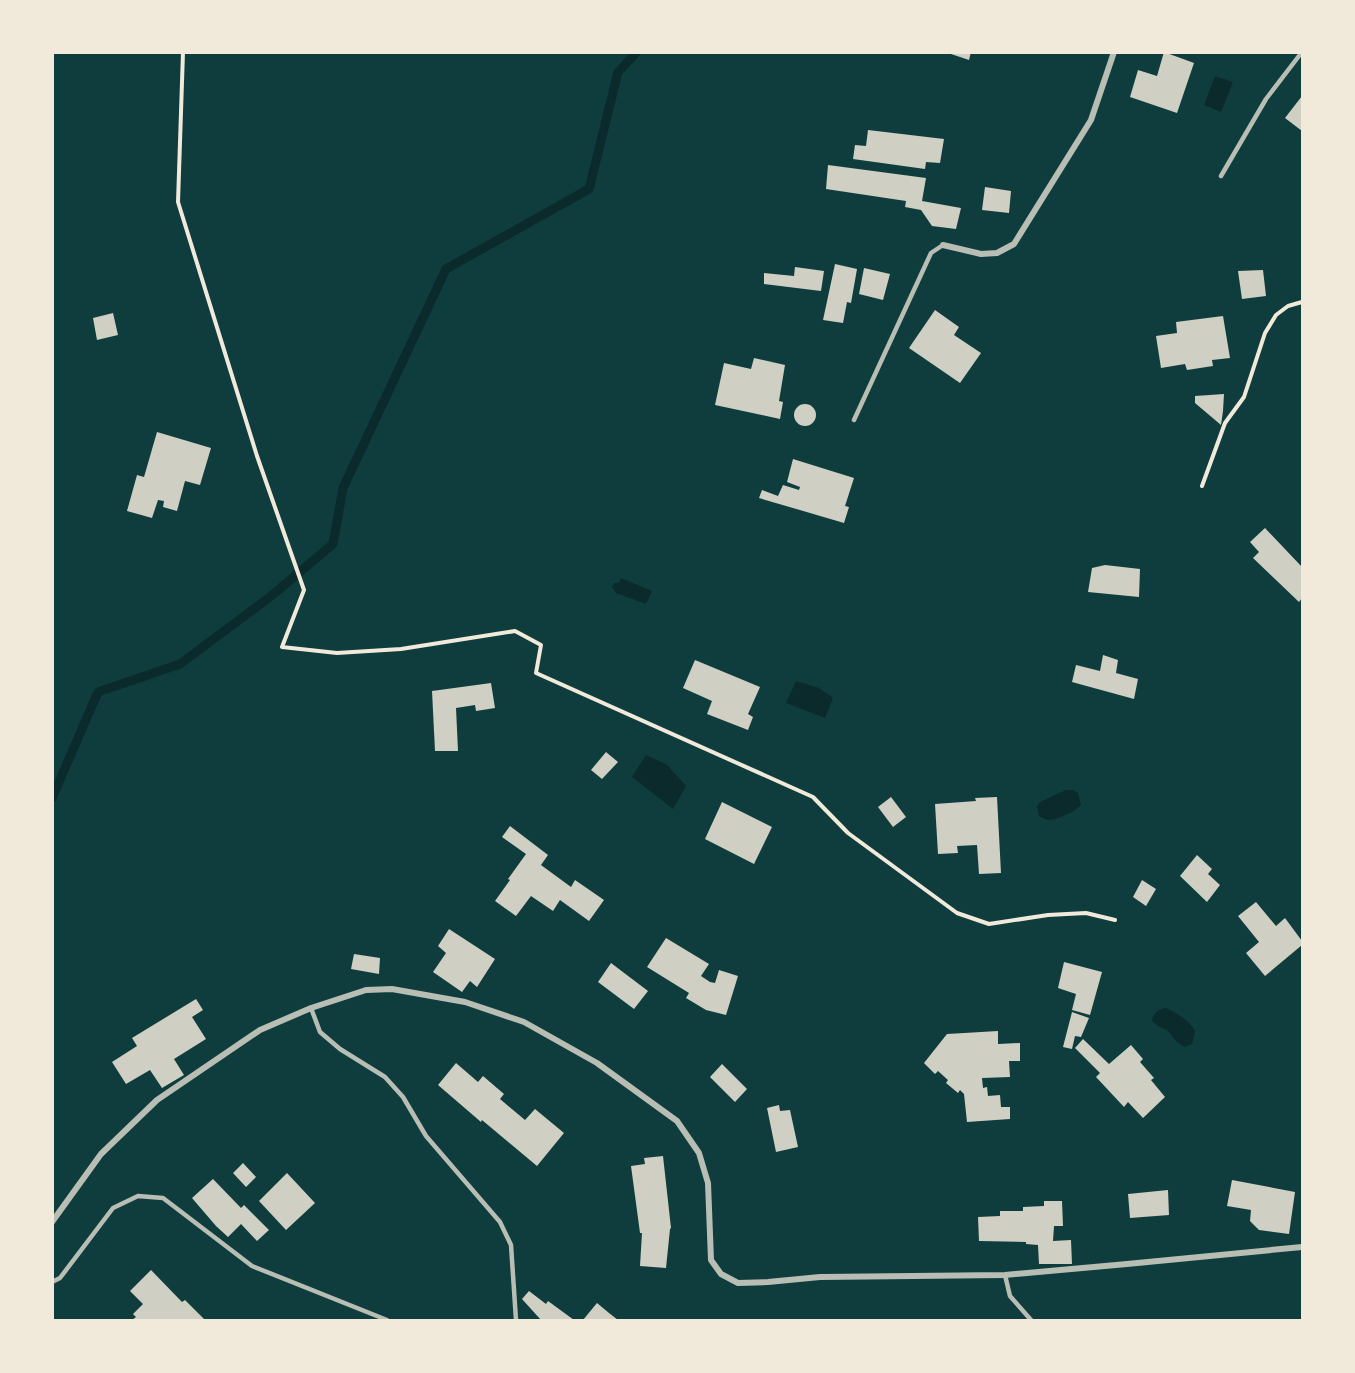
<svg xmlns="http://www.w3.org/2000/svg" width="1355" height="1373" font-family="'Varela Round',sans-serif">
  <rect width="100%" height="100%" fill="#0f3d3e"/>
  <!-- water -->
  <path fill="#0a2a2b" d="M 1215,76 L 1233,82 L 1221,112 L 1204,105 Z
    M 621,578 L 652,591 L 646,604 L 616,593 L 612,587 L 614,583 L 619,583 Z
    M 796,681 L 819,688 L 833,698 L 825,718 L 786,703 Z
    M 646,755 L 666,764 L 686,786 L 673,809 L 632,777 Z
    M 1066,790 L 1073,790 L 1078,793 L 1081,805 C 1076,811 1057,820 1048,820 C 1044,819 1043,818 1039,816 L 1037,806 L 1040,802 Z
    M 1166,1008 C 1178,1014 1188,1019 1195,1031 L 1192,1044 L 1184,1047 L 1176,1041 L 1167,1030 L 1158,1026 L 1152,1021 C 1153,1013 1159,1009 1166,1008 Z"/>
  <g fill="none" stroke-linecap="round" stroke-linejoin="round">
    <!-- stream -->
    <path stroke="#0a2a2b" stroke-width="9" d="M 52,798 L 98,692 L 180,664 L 270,597 L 333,544 L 343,488 L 446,269 L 589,189 L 618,72 L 637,52"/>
  </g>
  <!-- building -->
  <path fill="#cfcfc3" d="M 945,52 L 971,52 L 969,60 Z
    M 1164,52 L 1194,63 L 1177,113 L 1130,97 L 1138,70 L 1157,76 Z
    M 1302,96 L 1302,131 L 1285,118 Z
    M 868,130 L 944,139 L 940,163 L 926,162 L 925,169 L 853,159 L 855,145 L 866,146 Z
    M 828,165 L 926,178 L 922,201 L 961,208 L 956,229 L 932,226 L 921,210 L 905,207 L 906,201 L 826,189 Z
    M 985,187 L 1011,191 L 1009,213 L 982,210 Z
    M 835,264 L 857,269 L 851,303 L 847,302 L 843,323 L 823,320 Z
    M 795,267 L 824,271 L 821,291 L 764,284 L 764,273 L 794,276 Z
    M 864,268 L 890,274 L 883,300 L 859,294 Z
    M 1263,270 L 1266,296 L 1242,299 L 1238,271 Z
    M 935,310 L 959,327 L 954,335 L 981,353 L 960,383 L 909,348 Z
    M 113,313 L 118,335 L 97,340 L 93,318 Z
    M 1223,316 L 1230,358 L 1212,360 L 1213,366 L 1187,370 L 1185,364 L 1161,368 L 1156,336 L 1177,333 L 1176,322 Z
    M 754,358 L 785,365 L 779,401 L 783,402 L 780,419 L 715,405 L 724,363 L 751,369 Z
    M 1224,394 L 1223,411 L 1221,425 L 1195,403 L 1195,396 Z
    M794 415a11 11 0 1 1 22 0a11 11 0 1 1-22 0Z
    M 157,432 L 211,448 L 200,485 L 185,481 L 177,511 L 163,507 L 164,501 L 158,500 L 152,518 L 127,511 L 137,475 L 144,477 Z
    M 793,459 L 854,478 L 845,506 L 849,507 L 844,523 L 759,498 L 762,490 L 778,496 L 783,485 L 799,490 L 800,487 L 787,482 Z
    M 1265,528 L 1302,567 L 1302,598 L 1299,602 L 1253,558 L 1259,552 L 1250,542 Z
    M 1105,565 L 1140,569 L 1139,597 L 1088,592 L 1092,568 Z
    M 1103,655 L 1118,660 L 1116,673 L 1138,679 L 1134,699 L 1072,682 L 1076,665 L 1100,671 Z
    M 695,660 L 760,687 L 748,714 L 753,717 L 748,730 L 707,714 L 712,701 L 683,688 Z
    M 491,683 L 495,708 L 476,711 L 475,705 L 456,708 L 458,751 L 435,751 L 432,691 Z
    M 606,752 L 618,762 L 602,779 L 591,770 Z
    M 891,797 L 906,817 L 893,827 L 878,807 Z
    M 997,797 L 1001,873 L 979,874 L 977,845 L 957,846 L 958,853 L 938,854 L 935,804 L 976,801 L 975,798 Z
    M 722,802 L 772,827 L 754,864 L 705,839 Z
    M 510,826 L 548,855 L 541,865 L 571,887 L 575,880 L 604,900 L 589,921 L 560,900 L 553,911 L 531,896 L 516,916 L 495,901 L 510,880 L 508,879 L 526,854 L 502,837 Z
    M 1197,855 L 1212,869 L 1208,874 L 1220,885 L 1207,902 L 1180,876 Z
    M 1142,880 L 1156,889 L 1146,906 L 1133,897 Z
    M 1256,902 L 1276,926 L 1285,918 L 1302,941 L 1302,945 L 1265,976 L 1246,953 L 1259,942 L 1238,916 Z
    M 449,929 L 495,959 L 477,987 L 470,981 L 462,992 L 433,972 L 446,953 L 438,946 Z
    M 666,938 L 709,964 L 701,976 L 710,982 L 715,983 L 719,970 L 738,976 L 726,1015 L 706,1010 L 686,998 L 689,993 L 647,967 Z
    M 354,954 L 380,958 L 379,974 L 351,969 Z
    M 1064,962 L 1102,972 L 1090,1015 L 1072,1010 L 1076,994 L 1058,988 Z
    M 611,963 L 648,991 L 634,1009 L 598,982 Z
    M 196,999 L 203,1010 L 192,1017 L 206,1039 L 174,1059 L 184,1075 L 162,1088 L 150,1070 L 126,1084 L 112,1062 L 137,1046 L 132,1038 Z
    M 1072,1012 L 1089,1018 L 1081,1037 L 1075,1036 L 1072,1049 L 1063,1047 Z
    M 998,1031 L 998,1044 L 1020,1043 L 1020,1061 L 1009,1061 L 1010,1077 L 982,1078 L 983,1088 L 987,1087 L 988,1096 L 1000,1095 L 1001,1107 L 1010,1107 L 1010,1119 L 967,1122 L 964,1094 L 960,1090 L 958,1093 L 946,1083 L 948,1080 L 938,1071 L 935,1074 L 924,1063 L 947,1034 Z
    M 1083,1039 L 1109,1064 L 1131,1045 L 1143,1059 L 1140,1062 L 1154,1078 L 1151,1080 L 1165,1097 L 1143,1118 L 1128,1102 L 1124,1107 L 1096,1077 L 1100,1073 L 1075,1048 Z
    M 456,1063 L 478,1082 L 483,1076 L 504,1094 L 500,1099 L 525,1120 L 535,1109 L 564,1133 L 537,1166 L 482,1120 L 481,1122 L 438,1085 Z
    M 722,1064 L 747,1089 L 735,1102 L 710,1077 Z
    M 779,1105 L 780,1111 L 790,1110 L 798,1147 L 776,1152 L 767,1108 Z
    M 663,1156 L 671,1228 L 670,1229 L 666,1268 L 640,1266 L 642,1233 L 640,1233 L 631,1166 L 645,1164 L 644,1158 Z
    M 243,1163 L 256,1177 L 246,1187 L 233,1173 Z
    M 287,1173 L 315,1203 L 286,1230 L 259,1201 Z
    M 213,1179 L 241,1208 L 244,1205 L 269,1230 L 257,1241 L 241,1224 L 228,1237 L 216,1226 L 192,1198 Z
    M 1232,1180 L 1295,1192 L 1289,1234 L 1259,1230 L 1250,1221 L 1251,1210 L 1227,1206 Z
    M 1168,1190 L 1169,1215 L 1130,1218 L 1128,1194 Z
    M 1044,1201 L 1062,1201 L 1063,1226 L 1054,1226 L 1053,1241 L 1071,1240 L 1072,1264 L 1039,1264 L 1038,1245 L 1026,1244 L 1026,1242 L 979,1241 L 978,1217 L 1000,1216 L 1000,1211 L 1023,1211 L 1023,1207 L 1044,1206 Z
    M 151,1270 L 182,1302 L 185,1300 L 205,1320 L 132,1320 L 136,1317 L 133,1314 L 143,1304 L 130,1291 Z
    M 529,1291 L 546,1304 L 548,1301 L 574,1320 L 541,1320 L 522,1299 Z
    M 597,1303 L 609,1313 L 618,1320 L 583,1320 Z"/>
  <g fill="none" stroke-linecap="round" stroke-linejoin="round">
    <!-- path -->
    <path stroke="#f1e9da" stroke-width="4" d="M 183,52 L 178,202 L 257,456 L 304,590 L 282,647 L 337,653 L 401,649 L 515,631 L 541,645 L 536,673 L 813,797 L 848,833 L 957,913 L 989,924 L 1048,915 L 1086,913 L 1115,920
      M 1202,486 L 1225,423 L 1244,397 L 1265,333 L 1276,315 L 1288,306 L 1302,302"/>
    <!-- service -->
    <path stroke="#b8beb3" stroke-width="4.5" d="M 1221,176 L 1266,99 L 1302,52
      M 854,420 L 931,253 L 943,245
      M 311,1008 L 320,1032 L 340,1049 L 385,1077 L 403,1097 L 426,1136 L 500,1222 L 511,1245 L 516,1320
      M 1005,1275 L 1010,1296 L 1031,1320
      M 52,1282 L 60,1278 L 113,1208 L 138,1196 L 163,1198 L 252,1266 L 387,1320"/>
    <!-- minor -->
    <path stroke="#b8beb3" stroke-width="6" d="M 943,245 L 981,254 L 997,253 L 1014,244 L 1091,120 L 1114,52
      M 52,1222 L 101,1154 L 157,1100 L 260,1030 L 311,1008 L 366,990 L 392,989 L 465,1002 L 524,1022 L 597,1063 L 677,1121 L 699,1153 L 708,1183 L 711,1260 L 721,1274 L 738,1283 L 768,1282 L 820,1277 L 1005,1275 L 1127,1264 L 1302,1247"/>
  </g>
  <!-- border -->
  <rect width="1355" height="1373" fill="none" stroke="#f1e9da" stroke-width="108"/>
</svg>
